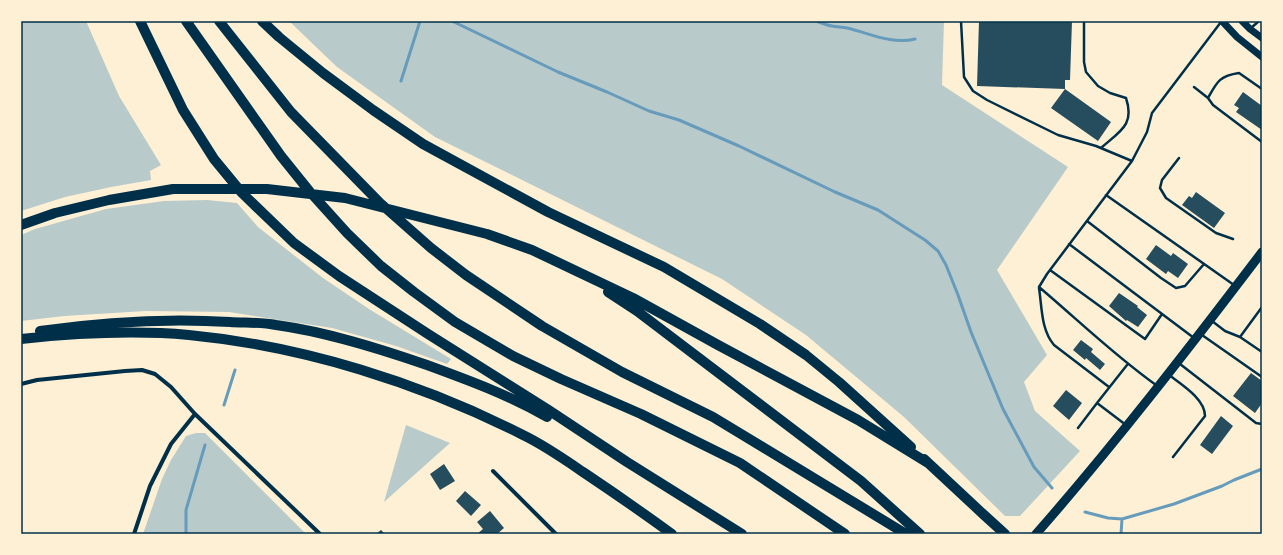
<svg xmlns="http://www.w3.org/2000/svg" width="1283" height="555" font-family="Montserrat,sans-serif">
  <rect width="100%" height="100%" fill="#fdf0d5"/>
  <!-- green -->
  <path fill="#b9caca" d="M 21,21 L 86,21 L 119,96 L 161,165 L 150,171 L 151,180 L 111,187 L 65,197 L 21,211 Z
    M 289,21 L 944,21 L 942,85 L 1068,167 L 997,270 L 1047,355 L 1024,382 L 1035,411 L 1080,451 L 1020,516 L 1005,516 L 904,417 L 806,335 L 722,279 L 435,137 L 337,67 Z
    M 207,200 L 237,203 L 258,227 L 323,278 L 369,309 L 451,359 L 447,364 L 396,346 L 332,328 L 229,312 L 146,311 L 64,316 L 21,321 L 21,235 L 35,229 L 106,209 L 164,201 Z
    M 406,425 L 450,443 L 384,502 Z
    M 196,433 L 205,433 L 306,534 L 143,534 L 162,479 L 171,460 L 186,436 Z"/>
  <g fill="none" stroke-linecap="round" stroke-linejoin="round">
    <!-- stream -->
    <path stroke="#669bbc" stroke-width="3" d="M 452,21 L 558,72 L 607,92 L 649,111 L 679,120 L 739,146 L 835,192 L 878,210 L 925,240 L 938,251 L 946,265 L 958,295 L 971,332 L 1003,409 L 1034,467 L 1052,488
      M 816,21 C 821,23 826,25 832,26 C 837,27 842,27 847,28 C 869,33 892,45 915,39
      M 401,81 L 420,21
      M 224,405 L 235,370
      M 1085,512 L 1108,518 L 1122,519 L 1174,504 L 1222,486 L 1234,480 L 1262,469
      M 186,534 L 186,510 L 205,445
      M 1121,534 L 1122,519"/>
  </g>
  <!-- building -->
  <path fill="#264d5e" d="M 979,21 L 1072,21 L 1070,80 L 1065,80 L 1065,89 L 1111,122 L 1098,141 L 1051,108 L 1065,89 L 977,86 Z
    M 1243,92 L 1262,106 L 1262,130 L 1236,112 L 1239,108 L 1234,105 Z
    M 1196,192 L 1225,213 L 1214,228 L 1182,205 L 1189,196 L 1192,198 Z
    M 1156,245 L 1171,256 L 1173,253 L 1188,264 L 1178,278 L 1168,271 L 1166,274 L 1146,259 Z
    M 1119,293 L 1138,306 L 1137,307 L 1147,315 L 1138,327 L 1127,320 L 1126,321 L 1109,306 Z
    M 1081,340 L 1093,349 L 1091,352 L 1105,364 L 1100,370 L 1086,358 L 1085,360 L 1073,350 Z
    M 1251,373 L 1262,381 L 1262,403 L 1255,413 L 1233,396 Z
    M 1066,390 L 1082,403 L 1069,420 L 1053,406 Z
    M 1221,416 L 1233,426 L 1212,454 L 1200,445 Z
    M 444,464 L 455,481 L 440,490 L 430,474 Z
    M 465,491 L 481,505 L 471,516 L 456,501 Z
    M 490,511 L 504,528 L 497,534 L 477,534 L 483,529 L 477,522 Z
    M 381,530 L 385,534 L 376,534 Z"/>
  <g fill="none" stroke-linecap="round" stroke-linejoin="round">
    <!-- service -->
    <path stroke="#003049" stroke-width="2.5" d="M 961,21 L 964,77 L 973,91 L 987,100 L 1058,135 L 1096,146 L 1132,161 L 1147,132 L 1152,113 L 1221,22
      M 1084,21 L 1084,62 L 1086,72 L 1098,86 L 1110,93 L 1126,98 C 1135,125 1120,131 1101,148
      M 1251,28 L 1259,21
      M 1194,87 L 1208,98
      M 1262,89 L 1239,73 C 1219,76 1217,82 1208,98 L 1213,105 L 1262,142
      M 1179,158 L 1162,180 L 1160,188 L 1166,198 L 1216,233 L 1233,239
      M 1132,161 L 1047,274 L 1039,287 C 1078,320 1115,356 1156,385
      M 1106,195 L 1234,285
      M 1087,221 L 1161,278 L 1176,288 L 1185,286 L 1204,264
      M 1069,244 L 1194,338
      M 1050,270 L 1145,339 L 1162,314
      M 1039,288 C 1042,307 1041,330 1054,345 L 1109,387
      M 1212,321 L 1225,331 L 1240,337 L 1262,307
      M 1202,335 L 1262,377
      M 1240,337 L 1262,352
      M 1180,364 L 1256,423 L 1262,424
      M 1169,375 C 1182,385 1205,399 1205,416 L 1173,457
      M 1126,425 L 1097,403 L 1127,365
      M 1078,428 L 1097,403"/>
    <!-- minor -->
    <path stroke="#003049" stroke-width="4" d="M 21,384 L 37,380 L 125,371 L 142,370 L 155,374 L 171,387 L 195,414 L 320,534
      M 493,471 L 556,534
      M 134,534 L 150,486 L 171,444 L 195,414"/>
    <!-- secondary -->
    <path stroke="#003049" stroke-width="7" d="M 1222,21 L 1237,37 L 1262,57
      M 1242,21 L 1250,29 L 1262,38"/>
    <!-- trunk -->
    <path stroke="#003049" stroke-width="9" d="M 1036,534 C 1115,444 1189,348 1262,252"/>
    <!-- motorway -->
    <path stroke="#003049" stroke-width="10" d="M 140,21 L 183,110 L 214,159 L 242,193 L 294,243 L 339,276 L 428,334 L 547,409 L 627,462 L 742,534
      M 186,21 L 281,156 L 310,192 L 347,233 L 381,266 L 414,292 L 455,322 L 513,356 L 561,379 L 641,414 L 740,463 L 845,534
      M 219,21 L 291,112 L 380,203 L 431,248 L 466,275 L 542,326 L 622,372 L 713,417 L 906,534
      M 262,21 L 279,37 L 323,73 L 373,110 L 423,144 L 548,212 L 664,267 L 760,324 L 806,355 L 839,382 L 911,447
      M 21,225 L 55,213 L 109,200 L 173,189 L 267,189 L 345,198 L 487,234 L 532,250 L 633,298 L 718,345 L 858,420 L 928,463
      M 608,292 L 637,311 L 861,481 L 920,534
      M 40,331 C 103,322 166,318 230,322 C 245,323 261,322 276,325 C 327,332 378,348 427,365 C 468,380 509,395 547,417
      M 21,339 C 77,333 133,330 189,335 C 303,346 421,383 523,435 C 544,445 564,459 583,472 C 613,492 643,513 672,534
      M 924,459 L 983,514 L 1005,534"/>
  </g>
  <!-- border -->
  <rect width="1283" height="555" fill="none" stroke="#fdf0d5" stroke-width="44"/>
  <rect x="22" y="22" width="1239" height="511" fill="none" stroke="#003049" stroke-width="1.5"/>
</svg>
